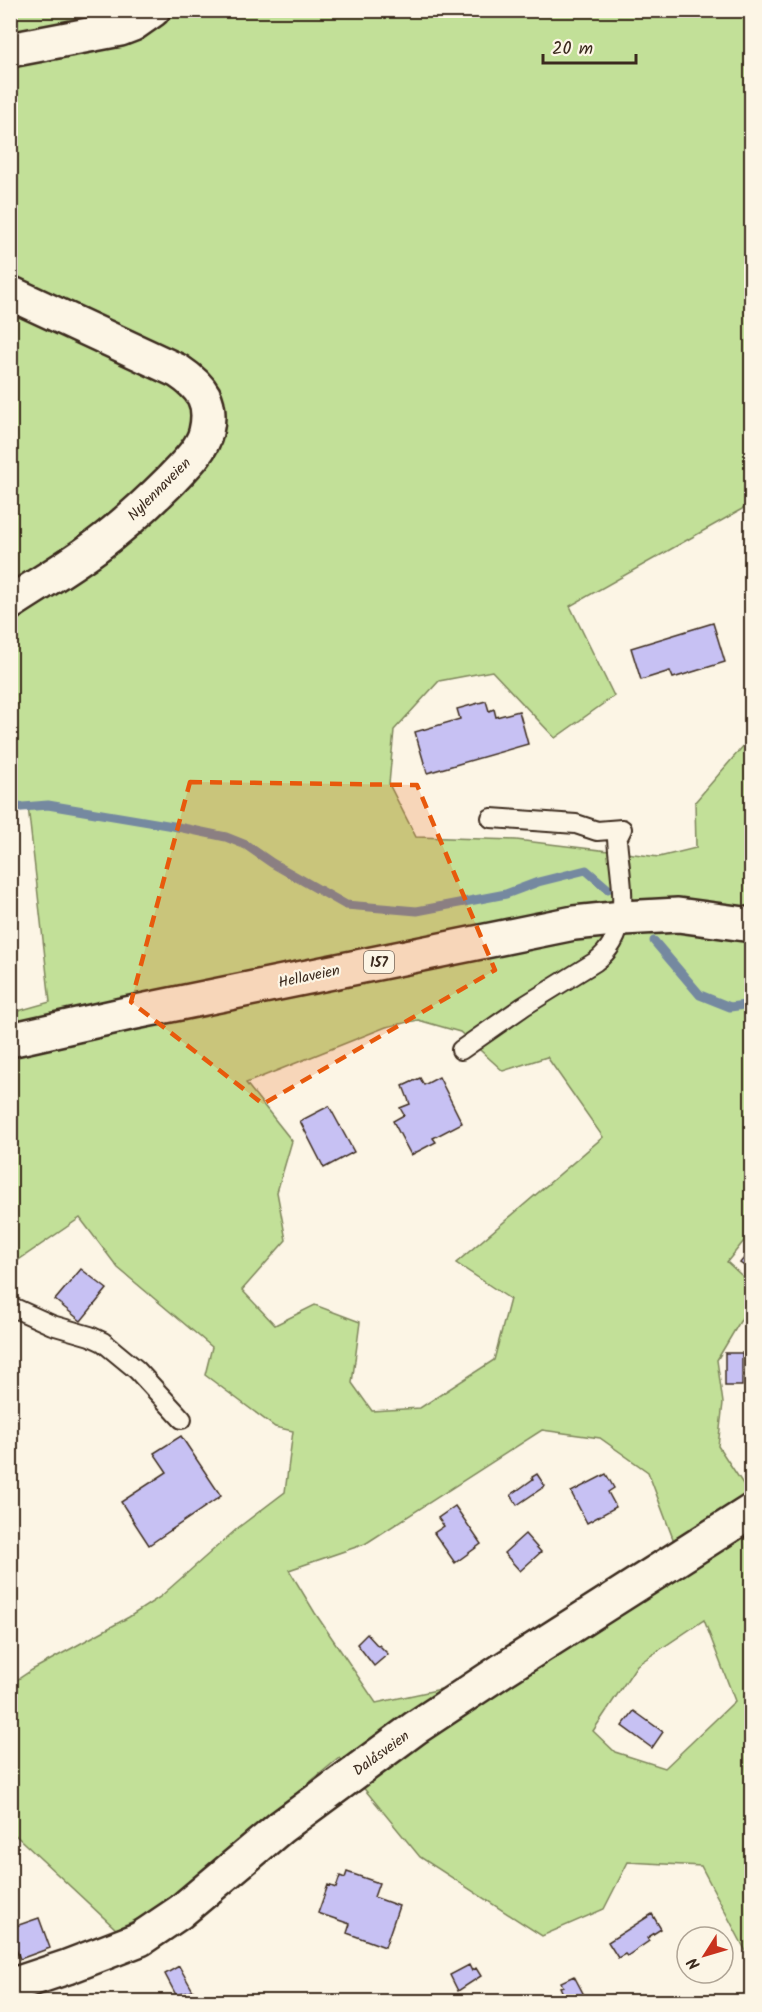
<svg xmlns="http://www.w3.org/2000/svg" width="762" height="2012" font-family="Kalam,sans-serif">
  <rect width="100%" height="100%" fill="#fcf5e5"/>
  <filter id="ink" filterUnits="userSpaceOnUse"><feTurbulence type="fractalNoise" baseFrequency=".0167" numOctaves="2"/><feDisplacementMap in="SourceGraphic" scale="12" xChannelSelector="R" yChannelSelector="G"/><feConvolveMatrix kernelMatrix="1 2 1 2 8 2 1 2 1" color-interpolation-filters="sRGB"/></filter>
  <g filter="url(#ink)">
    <!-- green -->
    <path fill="#c2e098" stroke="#7e855b" stroke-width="1.5" fill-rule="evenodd" d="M 10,11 L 751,11 L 751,504 L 570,606 L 614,696 L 555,738 L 492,671 L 439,681 L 394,730 L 389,784 L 416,837 L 516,840 L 659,857 L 696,848 L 695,802 L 751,737 L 752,1231 L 727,1262 L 751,1284 L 751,1303 L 717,1360 L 723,1403 L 718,1446 L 751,1496 L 751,1961 L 701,1866 L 628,1862 L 604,1909 L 542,1936 L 420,1857 L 339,1758 L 153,1912 L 116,1929 L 11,1831 L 11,1684 L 32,1670 L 129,1617 L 160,1597 L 239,1527 L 285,1492 L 293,1431 L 275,1427 L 205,1375 L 212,1347 L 118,1268 L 80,1218 L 11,1265 L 11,1013 L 50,1002 L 28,806 L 10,809 ZM 418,1020 L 460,1032 L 503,1071 L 547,1057 L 603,1137 L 456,1263 L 510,1299 L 494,1360 L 420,1408 L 372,1411 L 352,1383 L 360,1322 L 315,1305 L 275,1325 L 242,1290 L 286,1240 L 277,1192 L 292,1141 L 246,1083 L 386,1027 ZM 542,1430 L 600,1438 L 648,1472 L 684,1568 L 455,1686 L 376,1703 L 315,1613 L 289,1570 L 365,1544 ZM 704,1620 L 735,1701 L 665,1768 L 615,1752 L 593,1731 L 637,1665 Z"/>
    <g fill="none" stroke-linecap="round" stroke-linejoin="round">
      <!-- stream -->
      <path stroke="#7589a0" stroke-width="9" d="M 10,808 L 48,805 L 173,826 L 226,837 L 246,845 L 272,863 L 346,905 L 417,911 L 506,894 L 538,882 L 586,870 L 608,889
        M 654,941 L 700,995 L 730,1007 L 752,1004"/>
    </g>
    <!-- building -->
    <path fill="#c7c1f3" stroke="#3b2a1e" stroke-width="1.5" d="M 713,623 L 725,662 L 673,678 L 670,671 L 641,680 L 631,648 Z
      M 486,701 L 489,711 L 494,709 L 496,717 L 519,711 L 528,744 L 427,773 L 415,732 L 460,719 L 457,709 Z
      M 439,1077 L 462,1123 L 433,1138 L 436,1142 L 411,1155 L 393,1121 L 404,1115 L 400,1108 L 410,1104 L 403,1086 L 420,1078 L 424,1085 Z
      M 329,1106 L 354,1152 L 324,1168 L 300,1121 Z
      M 752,1248 L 752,1271 L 740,1263 Z
      M 81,1269 L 107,1289 L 81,1321 L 55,1300 Z
      M 725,1353 L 742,1353 L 742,1386 L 725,1386 Z
      M 181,1436 L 221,1496 L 149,1545 L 121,1502 L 167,1472 L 154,1453 Z
      M 537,1474 L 545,1486 L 517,1505 L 511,1495 L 533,1479 L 532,1477 Z
      M 606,1474 L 614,1488 L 608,1492 L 616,1507 L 587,1523 L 571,1492 Z
      M 455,1506 L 481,1544 L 455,1563 L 434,1533 L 444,1526 L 438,1518 Z
      M 525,1534 L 541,1552 L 520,1571 L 504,1553 Z
      M 367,1634 L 378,1646 L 379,1645 L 388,1654 L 374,1666 L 357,1644 Z
      M 634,1711 L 663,1732 L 652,1748 L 622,1726 Z
      M 347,1872 L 379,1883 L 374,1897 L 399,1906 L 385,1947 L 347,1933 L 350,1924 L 318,1913 L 328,1885 L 336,1888 L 340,1876 L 345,1878 Z
      M 652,1914 L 661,1929 L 647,1938 L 649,1941 L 627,1956 L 625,1954 L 618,1958 L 608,1942 Z
      M 39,1918 L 50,1948 L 20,1959 L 10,1935 L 10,1928 Z
      M 469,1965 L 472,1971 L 476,1968 L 481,1976 L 458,1991 L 450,1975 Z
      M 179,1966 L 193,1991 L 176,1995 L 165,1974 Z
      M 574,1976 L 585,1997 L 576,2002 L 567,2002 L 560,1987 L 563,1986 L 561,1982 Z"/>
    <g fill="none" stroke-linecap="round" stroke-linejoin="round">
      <defs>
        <path id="lane" d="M 491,818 L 576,824 L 597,831 L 622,829
          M 461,1050 L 524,1006 L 595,962 C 635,932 620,882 617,839 L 622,829
          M 10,1306 L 52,1325 L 90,1336 L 103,1342 L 137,1370 L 182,1419"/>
        <path id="street" d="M 10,50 L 120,29 L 133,24 L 153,10
          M 10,293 L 178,371 C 202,387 213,401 206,432 C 202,450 183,467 171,480 C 147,504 122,527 95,547 C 68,567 39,584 10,603
          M 10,1986 L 67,1967 L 140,1939 L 180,1912 L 281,1827 L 415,1728 L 501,1671 L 752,1511"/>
        <path id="primary" d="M 10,1040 L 126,1014 L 574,923 L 623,918 L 678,915 L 752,925"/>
      </defs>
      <!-- lane casing -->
      <use href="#lane" stroke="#3b2a1e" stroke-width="22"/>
      <!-- street casing -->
      <use href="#street" stroke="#3b2a1e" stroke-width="38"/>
      <!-- primary casing -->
      <use href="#primary" stroke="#3b2a1e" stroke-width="38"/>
      <!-- lane -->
      <use href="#lane" stroke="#fcf5e5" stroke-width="18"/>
      <!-- street -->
      <use href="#street" stroke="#fcf5e5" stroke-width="33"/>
      <!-- primary -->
      <use href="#primary" stroke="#fcf5e5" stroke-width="33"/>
    </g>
  </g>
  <!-- marked area -->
  <path fill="#e8590c" fill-opacity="0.2" stroke="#e8590c" stroke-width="4.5" stroke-dasharray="12 8" stroke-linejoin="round" d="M 190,782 L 417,785 L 495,970 L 263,1104 L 131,1002 Z"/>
  <g text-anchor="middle" stroke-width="4.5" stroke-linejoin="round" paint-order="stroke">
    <!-- shield labels -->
    <rect fill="#fcf5e5" stroke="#75675a" stroke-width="1.5" x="364" y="951" width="30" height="22" rx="4.5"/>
    <g font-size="14" font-weight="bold" fill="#3b2a1e">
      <text x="379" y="967">157</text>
    </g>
    <!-- street labels -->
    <g font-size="15" fill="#3b2a1e" stroke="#fcf5e5">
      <text transform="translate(159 489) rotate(-45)" y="5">Nylennaveien</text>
      <text transform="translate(309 976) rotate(-12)" y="5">Hellaveien</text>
      <text transform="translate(381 1753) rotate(-36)" y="5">Dalåsveien</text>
    </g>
  </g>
  <!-- margin -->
  <rect width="762" height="2012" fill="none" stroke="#fcf5e5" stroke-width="36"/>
  <rect x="18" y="18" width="726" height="1976" fill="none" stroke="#3b2a1e" stroke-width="2" filter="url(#ink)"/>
  <!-- north arrow -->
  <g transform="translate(705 1955) rotate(233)"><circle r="28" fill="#fcf5e5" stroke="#afa495" stroke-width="1.5"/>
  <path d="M0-4.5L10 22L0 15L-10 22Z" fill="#c8321e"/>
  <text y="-9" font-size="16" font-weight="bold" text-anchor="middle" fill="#3b2a1e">N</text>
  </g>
  <!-- scale -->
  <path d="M543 54v9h93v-9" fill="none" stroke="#3b2a1e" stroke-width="3"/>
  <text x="552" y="54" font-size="18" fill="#3b2a1e" stroke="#fcf5e5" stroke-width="4.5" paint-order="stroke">20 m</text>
</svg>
